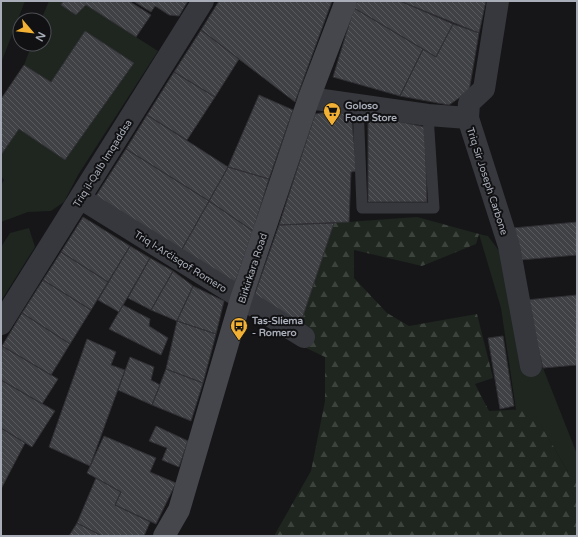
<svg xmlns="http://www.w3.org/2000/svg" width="578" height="537" font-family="'Varela Round',sans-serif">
  <defs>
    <pattern id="forest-firs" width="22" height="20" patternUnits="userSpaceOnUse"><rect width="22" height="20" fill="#1e261f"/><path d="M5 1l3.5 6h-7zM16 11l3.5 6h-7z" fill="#3c433d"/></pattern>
    <pattern id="building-back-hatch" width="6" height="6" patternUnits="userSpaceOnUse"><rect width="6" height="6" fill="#404145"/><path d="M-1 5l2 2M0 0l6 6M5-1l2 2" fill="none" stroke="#595a5e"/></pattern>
  </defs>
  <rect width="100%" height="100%" fill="#161618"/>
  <!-- green -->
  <path fill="#1e261f" d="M 1,1 L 25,1 L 1,63 Z
    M 49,1 L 63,1 L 62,5 L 76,15 L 86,5 L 158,51 L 78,175 L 64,202 L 51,211 L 28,212 L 1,222 L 1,185 L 4,180 L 1,176 L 1,155 L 19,129 L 65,160 L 134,63 L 51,82 L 24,65 L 32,44 L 44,44 L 44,20 L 41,20 Z
    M 29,228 L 35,247 L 1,301 L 1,247 L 10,233 Z
    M 479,234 L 488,236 L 503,256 L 526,371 L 543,368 L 577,454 L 577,472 L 568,472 L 532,410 L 516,410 L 501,308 Z"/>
  <!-- forest -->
  <path fill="url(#forest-firs)" d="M 417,217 L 479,234 L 476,244 L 422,266 L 354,250 L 354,278 L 387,313 L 409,326 L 477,314 L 493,378 L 475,384 L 489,411 L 532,409 L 568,472 L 577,472 L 577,536 L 274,536 L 311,471 L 325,401 L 325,357 L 296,343 L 300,325 L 334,223 Z"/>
  <!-- building -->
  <path fill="url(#building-back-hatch)" stroke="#303034" d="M 63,1 L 129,1 L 151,15 L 136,37 L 86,5 L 76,15 L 61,5 Z
    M 133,1 L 188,1 L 179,16 L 169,15 L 155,6 L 151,12 Z
    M 219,1 L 332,1 L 295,102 L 201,30 Z
    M 358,1 L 400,1 L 453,24 L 436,57 L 354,8 Z
    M 400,1 L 486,1 L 479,33 Z
    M 354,8 L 423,49 L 400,96 L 333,77 Z
    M 453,24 L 479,33 L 469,91 L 449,105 L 400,96 L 423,49 L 436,57 Z
    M 201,30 L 239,59 L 215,97 L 174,72 Z
    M 85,31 L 134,63 L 65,160 L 19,129 L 1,155 L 1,99 L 24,65 L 51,82 Z
    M 174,72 L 215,97 L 187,140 L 147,115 Z
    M 259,95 L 293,110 L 269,179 L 228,167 Z
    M 335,111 L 351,113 L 357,171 L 351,172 L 349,222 L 279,225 L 315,114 Z
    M 147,115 L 228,167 L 209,201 L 126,149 Z
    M 368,115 L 425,127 L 427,202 L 368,202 Z
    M 126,149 L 209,201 L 181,251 L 94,199 Z
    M 228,167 L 269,179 L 253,231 L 209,201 Z
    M 209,201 L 253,231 L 235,283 L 181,251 Z
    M 83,217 L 130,246 L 108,282 L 61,252 Z
    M 577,222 L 577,255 L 520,260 L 513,228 Z
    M 334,223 L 300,325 L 253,299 L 279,225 Z
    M 130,246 L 150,258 L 119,312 L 98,300 Z
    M 61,252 L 108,282 L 91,310 L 43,280 Z
    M 150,258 L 173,271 L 151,310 L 128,298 Z
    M 173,271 L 193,286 L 177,321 L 151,310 Z
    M 43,280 L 91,310 L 70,344 L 22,313 Z
    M 193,286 L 224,301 L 216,334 L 177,321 Z
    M 577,295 L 577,365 L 543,368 L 526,300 Z
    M 123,305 L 150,319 L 149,326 L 168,338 L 161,355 L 109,329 Z
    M 22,313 L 70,344 L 51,375 L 2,346 Z
    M 177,321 L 216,334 L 203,383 L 166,369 Z
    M 503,336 L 514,406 L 500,409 L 488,338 Z
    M 87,339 L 116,352 L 111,365 L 125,370 L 90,466 L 49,447 Z
    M 2,346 L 58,379 L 42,404 L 1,380 Z
    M 130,357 L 154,367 L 151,380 L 160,385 L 152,405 L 118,390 Z
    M 166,369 L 203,383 L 191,421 L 152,405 Z
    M 1,380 L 55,411 L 32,447 L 1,428 Z
    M 156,426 L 188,441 L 179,467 L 162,460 L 167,448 L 149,441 Z
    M 1,428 L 25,443 L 1,489 Z
    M 104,436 L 156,458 L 150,472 L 176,483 L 156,524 L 115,505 L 121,492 L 87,473 Z
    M 96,478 L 121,492 L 115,505 L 150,522 L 144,536 L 102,536 L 77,523 Z
    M 77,523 L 102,536 L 69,536 Z"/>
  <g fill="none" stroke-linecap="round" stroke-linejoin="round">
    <!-- service -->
    <path stroke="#37383d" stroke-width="11" d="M 358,104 L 362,208 L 434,208 L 428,115"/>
    <!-- minor -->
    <path stroke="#37383d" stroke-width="22" d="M 498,1 L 484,89 L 469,103 L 468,118 L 509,246 L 531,366
      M 309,98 L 428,115 L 468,118
      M 80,198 L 304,337
      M 1,324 L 203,1"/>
    <!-- secondary -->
    <path stroke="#45474d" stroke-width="22" d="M 164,536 L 179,510 L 241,299 L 309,98 L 346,1"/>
  </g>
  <!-- icons -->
  <defs>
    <symbol id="supermarket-pin" viewBox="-11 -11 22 30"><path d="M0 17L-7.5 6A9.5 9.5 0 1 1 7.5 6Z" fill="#f2b134" stroke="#111113"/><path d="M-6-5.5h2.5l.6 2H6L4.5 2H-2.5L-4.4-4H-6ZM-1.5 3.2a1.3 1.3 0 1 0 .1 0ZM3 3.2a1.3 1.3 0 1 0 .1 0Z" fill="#111"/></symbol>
    <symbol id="bus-pin" viewBox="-11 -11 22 30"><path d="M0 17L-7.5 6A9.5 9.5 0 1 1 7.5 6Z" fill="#f2b134" stroke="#111113"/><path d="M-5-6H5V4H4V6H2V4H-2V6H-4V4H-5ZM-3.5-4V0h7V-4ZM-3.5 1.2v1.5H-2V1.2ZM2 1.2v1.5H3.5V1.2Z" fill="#111"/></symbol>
  </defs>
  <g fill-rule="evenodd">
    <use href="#supermarket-pin" x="322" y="101" width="20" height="27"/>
    <use href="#bus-pin" x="229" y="316" width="20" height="27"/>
  </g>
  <g text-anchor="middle" stroke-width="4" stroke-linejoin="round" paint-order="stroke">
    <!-- poi labels -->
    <g font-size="10" font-weight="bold" fill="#a8adb8" stroke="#111113" text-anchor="start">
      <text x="345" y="109">Goloso<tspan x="345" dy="12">Food Store</tspan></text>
      <text x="252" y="324">Tas-Sliema<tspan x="252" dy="12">- Romero</tspan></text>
    </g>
    <!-- street labels -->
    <g font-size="10" fill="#a8adb8" stroke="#111113">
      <text transform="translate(102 163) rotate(-58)" y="4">Triq il-Qalb Imqaddsa</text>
      <text transform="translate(488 181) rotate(72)" y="4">Triq Sir Joseph Carbone</text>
      <text transform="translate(181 261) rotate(32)" y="4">Triq l-Arćisqof Romero</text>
      <text transform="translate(252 268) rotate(-72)" y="4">Birkirkara Road</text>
    </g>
  </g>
  <!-- border -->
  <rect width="578" height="537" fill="none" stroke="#a8adb8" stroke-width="4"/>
  <!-- north arrow -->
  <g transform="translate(32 32) rotate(118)"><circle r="19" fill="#111113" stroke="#4d4f55"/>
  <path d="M0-3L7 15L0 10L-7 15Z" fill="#f2b134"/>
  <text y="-6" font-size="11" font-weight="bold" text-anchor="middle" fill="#a8adb8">N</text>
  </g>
</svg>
